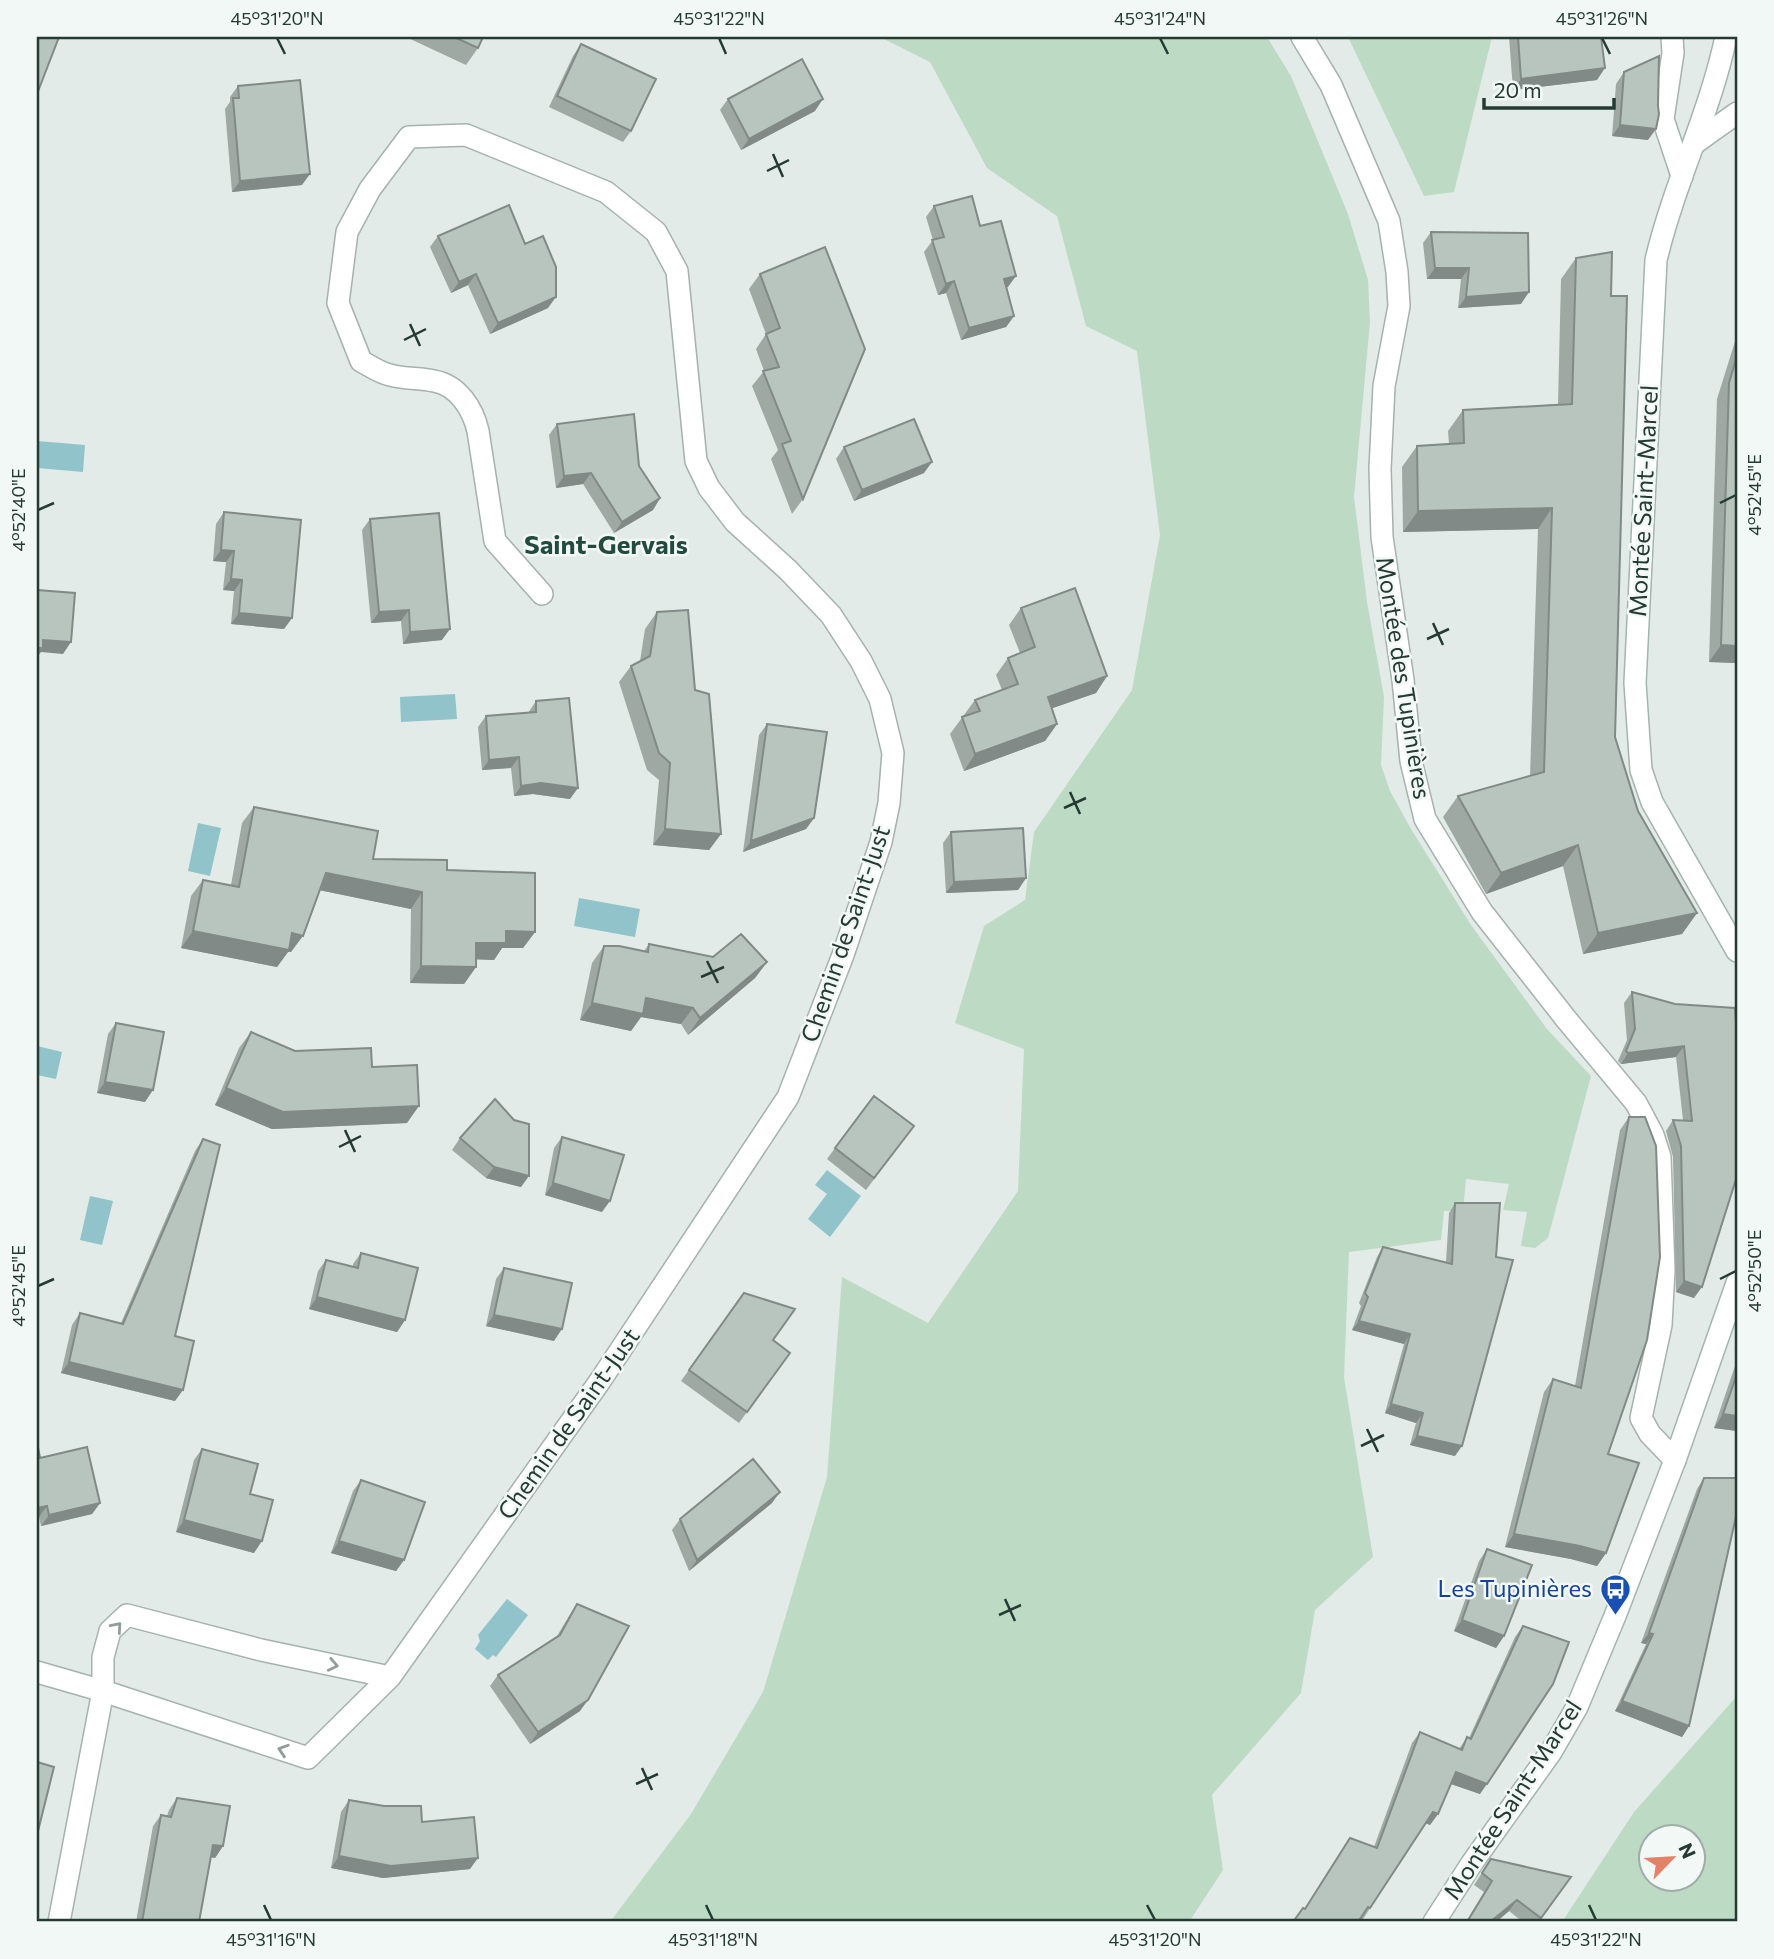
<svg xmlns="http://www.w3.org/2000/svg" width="1774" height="1959" font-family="Commissioner,sans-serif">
  <rect width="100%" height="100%" fill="#e2ebe7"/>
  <!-- green -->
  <path fill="#bddac4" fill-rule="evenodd" d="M 880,37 L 1267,37 L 1291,76 L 1348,214 L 1368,280 L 1370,322 L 1354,497 L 1367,602 L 1384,697 L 1381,765 L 1390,791 L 1411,829 L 1471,925 L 1547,1029 L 1591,1076 L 1548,1238 L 1535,1248 L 1521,1246 L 1527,1212 L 1503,1210 L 1509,1184 L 1466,1179 L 1463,1210 L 1444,1211 L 1441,1240 L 1349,1252 L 1344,1377 L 1373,1557 L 1315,1610 L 1301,1693 L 1212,1795 L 1223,1870 L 1189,1922 L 610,1922 L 691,1814 L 763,1692 L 827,1477 L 842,1277 L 928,1323 L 1018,1191 L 1024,1049 L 955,1023 L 984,926 L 1025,900 L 1034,832 L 1132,690 L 1160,535 L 1137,351 L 1086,326 L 1057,216 L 987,168 L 930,62 Z
    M 1348,37 L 1492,37 L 1454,192 L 1424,196 Z
    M 1737,1696 L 1737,1922 L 1562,1922 L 1634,1812 ZM 1652,1836 L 1694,1836 L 1694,1878 L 1652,1878 Z"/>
  <!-- water -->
  <path fill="#90c3ca" d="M 37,441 L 85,445 L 83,472 L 37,468 Z
    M 455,694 L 457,719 L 401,722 L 400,697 Z
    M 198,823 L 221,828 L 210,876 L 188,871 Z
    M 579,898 L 640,909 L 635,937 L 574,926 Z
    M 37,1046 L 62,1052 L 56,1079 L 37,1075 Z
    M 827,1170 L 861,1196 L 830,1237 L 808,1219 L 827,1194 L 815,1185 Z
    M 90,1196 L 113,1201 L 102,1245 L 80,1240 Z
    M 507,1599 L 528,1615 L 496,1657 L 493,1655 L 488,1660 L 475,1649 L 480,1641 L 478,1635 Z"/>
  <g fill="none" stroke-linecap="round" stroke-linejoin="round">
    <defs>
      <path id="street" d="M 1302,37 L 1331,85 L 1389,221 L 1397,272 L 1399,306 L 1384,386 L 1380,469 L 1382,537 L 1403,680 L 1411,761 L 1425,819 L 1482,912 L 1566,1019 L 1636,1103 L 1653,1135 L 1660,1157 L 1664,1270 L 1661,1325 L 1641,1418 L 1650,1434 L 1675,1460
        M 1672,37 L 1673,53 L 1663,119 L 1682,176
        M 1695,143 L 1737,113
        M 37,1672 L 103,1691 L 308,1758 L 390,1677 L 600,1381 L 788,1097 L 843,955 L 881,842 L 889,803 L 893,753 L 880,699 L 861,661 L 831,615 L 788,570 L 735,522 L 709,488 L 696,461 L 677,271 L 656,232 L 606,192 L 466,135 L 409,137 L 370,189 L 347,232 L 338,303 L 361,361 C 370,366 380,373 390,375 C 404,379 420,378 434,381 C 458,385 473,409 478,431 L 495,541 L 542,594
        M 59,1922 L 103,1691 L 103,1657 L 110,1631 L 127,1615 L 261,1650 L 390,1677"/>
      <path id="secondary" d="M 1726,37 C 1710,113 1674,184 1656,260 L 1635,683 L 1641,770 L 1652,802 L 1737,951
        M 1434,1922 L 1472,1863 L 1551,1752 L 1577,1707 L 1615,1616 L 1675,1460 L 1737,1283"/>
    </defs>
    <!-- street casing -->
    <use href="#street" stroke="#a5b2ad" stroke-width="24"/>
    <!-- secondary casing -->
    <use href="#secondary" stroke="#a2b5ae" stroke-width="24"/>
    <!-- street -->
    <use href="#street" stroke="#fff" stroke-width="21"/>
    <!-- secondary -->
    <use href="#secondary" stroke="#fff" stroke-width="21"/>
  </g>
  <!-- wall -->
  <path fill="#9ea9a4" d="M 406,37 L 483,37 L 478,48 L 466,65 Z
    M 1509,37 L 1601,37 L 1597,80 L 1513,90 Z
    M 581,44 L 631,131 L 623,142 L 549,107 L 573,56 Z
    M 1624,72 L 1648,140 L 1612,136 L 1616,84 Z
    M 238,86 L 302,185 L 232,192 L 225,109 L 230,102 L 230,97 Z
    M 728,99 L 815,111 L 741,150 L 720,110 Z
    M 934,206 L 980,226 L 1008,287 L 1007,287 L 1014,316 L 1006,327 L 961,340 L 946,293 L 938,295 L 924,252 L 933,240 L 926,217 Z
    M 1431,232 L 1521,304 L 1458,308 L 1461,279 L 1427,279 L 1423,243 Z
    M 438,236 L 525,244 L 548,308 L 490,334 L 468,285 L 451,293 L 430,247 Z
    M 825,247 L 803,499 L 792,514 L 771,459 L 778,450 L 752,386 L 764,371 L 756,349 L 766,334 L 749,289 L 760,274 Z
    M 1576,258 L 1611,296 L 1615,737 L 1638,811 L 1697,913 L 1682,934 L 1583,954 L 1563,866 L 1486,894 L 1443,817 L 1458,796 L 1530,776 L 1538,529 L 1403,532 L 1402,467 L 1417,446 L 1449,444 L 1448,431 L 1463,410 L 1558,404 L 1561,279 Z
    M 1737,335 L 1737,663 L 1709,662 L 1717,399 Z
    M 557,424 L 660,498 L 653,510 L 614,533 L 583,484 L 556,488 L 549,435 Z
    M 844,447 L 924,473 L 854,501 L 836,459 Z
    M 224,512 L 292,618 L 284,629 L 231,624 L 234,591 L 223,590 L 226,562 L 213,561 L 216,524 Z
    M 370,519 L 442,640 L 403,644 L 401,621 L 371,623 L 362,530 Z
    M 1021,608 L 1107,676 L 1096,693 L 1052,708 L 1057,724 L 1045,741 L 964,771 L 950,734 L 975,700 L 1002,690 L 996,675 L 1008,658 L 1020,653 L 1009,625 Z
    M 657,612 L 695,690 L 721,834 L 709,850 L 653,845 L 659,780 L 647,770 L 619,682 L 631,666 L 640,661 L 645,629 Z
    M 536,701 L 570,799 L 533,794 L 514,796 L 511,768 L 482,770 L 478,727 L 486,716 L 528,713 Z
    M 767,724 L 814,818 L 806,829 L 743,852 L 759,735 Z
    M 254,807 L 373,859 L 447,870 L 535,932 L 523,948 L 502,948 L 494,960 L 476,959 L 476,967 L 464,984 L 410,983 L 411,909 L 319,890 L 291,952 L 288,952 L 277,967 L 181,948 L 191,896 L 203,880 L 231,885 L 242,823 Z
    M 951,832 L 1026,878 L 1018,890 L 946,893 L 943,843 Z
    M 649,944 L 713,957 L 767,962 L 755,978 L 688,1035 L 681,1024 L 641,1017 L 631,1031 L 580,1020 L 592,963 L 604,946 L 644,951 Z
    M 1632,992 L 1675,1004 L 1735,1008 L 1694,1298 L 1676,1292 L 1673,1157 L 1666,1131 L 1673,1120 L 1683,1120 L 1676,1057 L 1621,1064 L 1618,1061 L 1627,1040 L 1624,1003 Z
    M 116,1023 L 145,1102 L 97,1093 L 108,1034 Z
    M 251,1032 L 295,1051 L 372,1067 L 407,1123 L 272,1129 L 215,1105 L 239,1048 Z
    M 1629,1117 L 1608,1454 L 1606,1553 L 1597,1566 L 1571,1559 L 1505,1547 L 1544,1392 L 1553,1379 L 1575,1386 L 1620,1130 Z
    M 914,1126 L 866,1190 L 827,1159 L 835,1148 Z
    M 562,1137 L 602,1212 L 545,1195 L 554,1148 Z
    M 460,1138 L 521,1187 L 486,1178 L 452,1150 Z
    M 203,1139 L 175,1336 L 175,1401 L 61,1373 L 72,1325 L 80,1313 L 121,1323 L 195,1151 Z
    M 1455,1203 L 1455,1456 L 1410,1445 L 1416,1423 L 1385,1413 L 1404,1344 L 1352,1330 L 1361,1306 L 1359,1303 L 1377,1257 L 1383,1247 L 1446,1262 L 1449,1213 Z
    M 361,1253 L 405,1320 L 397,1332 L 309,1309 L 318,1271 L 326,1260 L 353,1267 L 353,1264 Z
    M 504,1268 L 554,1341 L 486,1326 L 496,1279 Z
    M 744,1293 L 773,1340 L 790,1353 L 739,1423 L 681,1381 Z
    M 1737,1360 L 1737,1431 L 1714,1428 Z
    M 202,1449 L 250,1494 L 254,1553 L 176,1532 L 194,1460 Z
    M 40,1458 L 100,1503 L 92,1514 L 41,1526 L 39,1517 Z
    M 1704,1478 L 1689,1726 L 1682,1737 L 1615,1711 L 1646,1644 L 1641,1643 L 1697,1489 Z
    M 361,1480 L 404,1560 L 396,1571 L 331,1553 L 353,1491 Z
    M 772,1503 L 689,1571 L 672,1530 L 680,1519 Z
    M 1487,1549 L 1504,1636 L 1496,1648 L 1454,1631 L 1479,1561 Z
    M 577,1604 L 580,1711 L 530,1744 L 490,1686 L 498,1675 L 557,1636 L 569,1616 Z
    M 1523,1626 L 1480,1794 L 1451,1784 L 1438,1814 L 1430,1825 L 1426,1823 L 1363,1919 L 1305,1909 L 1350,1838 L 1374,1847 L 1412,1743 L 1420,1732 L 1459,1749 L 1467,1737 L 1469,1738 L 1515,1637 Z
    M 177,1798 L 223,1846 L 215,1858 L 211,1857 L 199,1922 L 136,1922 L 153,1826 L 161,1815 L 167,1816 L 169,1810 Z
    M 349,1800 L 422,1822 L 470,1869 L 383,1878 L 331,1868 L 341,1812 Z
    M 1491,1859 L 1571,1877 L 1539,1922 L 1523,1922 L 1509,1911 L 1496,1922 L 1466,1922 L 1484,1892 L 1474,1885 Z"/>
  <!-- shaded-wall -->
  <path fill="#818a86" d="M 1605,68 L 1597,80 L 1513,90 L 1521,79 Z
    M 823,99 L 815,111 L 741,150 L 749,139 Z
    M 1620,125 L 1656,129 L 1648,140 L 1612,136 Z
    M 310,174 L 302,185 L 232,192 L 240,181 Z
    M 1435,268 L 1469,268 L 1461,279 L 1427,279 Z
    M 476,274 L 468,285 L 451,293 L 459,282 Z
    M 1016,276 L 1008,287 L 996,291 L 1004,279 Z
    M 954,281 L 946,293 L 938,295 L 946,284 Z
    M 1529,292 L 1521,304 L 1458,308 L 1466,297 Z
    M 556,297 L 548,308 L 490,334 L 498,323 Z
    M 1014,316 L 1006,327 L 961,340 L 969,328 Z
    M 932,462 L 924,473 L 854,501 L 862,490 Z
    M 591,473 L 583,484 L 556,488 L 564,476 Z
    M 660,498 L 653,510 L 614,533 L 622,522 Z
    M 1552,508 L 1538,529 L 1403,532 L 1418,511 Z
    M 221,550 L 234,551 L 226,562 L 213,561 Z
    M 231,579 L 242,580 L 234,591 L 223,590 Z
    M 409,610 L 401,621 L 371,623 L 379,612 Z
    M 239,613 L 292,618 L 284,629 L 231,624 Z
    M 450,629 L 442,640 L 403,644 L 410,632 Z
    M 43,640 L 71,642 L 63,654 L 41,652 L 37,657 L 37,648 Z
    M 1721,645 L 1737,646 L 1737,663 L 1709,662 Z
    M 1107,676 L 1096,693 L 1036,714 L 1048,697 Z
    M 1057,724 L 1045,741 L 964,771 L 975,754 Z
    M 519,757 L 511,768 L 482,770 L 489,760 Z
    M 541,783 L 578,788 L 570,799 L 533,794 L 514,796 L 521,786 Z
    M 814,818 L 806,829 L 743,852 L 751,841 Z
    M 665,829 L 721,834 L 709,850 L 653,845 Z
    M 1578,845 L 1563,866 L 1486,894 L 1501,873 Z
    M 326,873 L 422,892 L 411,909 L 314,889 Z
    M 1026,878 L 1018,890 L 946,893 L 954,882 Z
    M 1697,913 L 1682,934 L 1583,954 L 1598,933 Z
    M 193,931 L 292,933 L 303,936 L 291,952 L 288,952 L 277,967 L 181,948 Z
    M 506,931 L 535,932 L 523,948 L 502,948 L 494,960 L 465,959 L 476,943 Z
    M 767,962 L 755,978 L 688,1035 L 700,1018 Z
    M 421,966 L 476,967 L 464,984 L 410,983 Z
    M 646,998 L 693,1008 L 681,1024 L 641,1017 L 631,1031 L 580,1020 L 592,1003 Z
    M 1684,1046 L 1676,1057 L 1621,1064 L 1628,1053 Z
    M 105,1082 L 153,1090 L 145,1102 L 97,1093 Z
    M 226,1088 L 419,1106 L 407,1123 L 272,1129 L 215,1105 Z
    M 494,1167 L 529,1176 L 521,1187 L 486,1178 Z
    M 553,1183 L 610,1201 L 602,1212 L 545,1195 Z
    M 1684,1281 L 1702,1287 L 1694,1298 L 1676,1292 Z
    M 317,1297 L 405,1320 L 397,1332 L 309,1309 Z
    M 494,1315 L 562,1329 L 554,1341 L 486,1326 Z
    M 1359,1321 L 1410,1334 L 1404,1344 L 1352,1330 Z
    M 69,1362 L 183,1390 L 175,1401 L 61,1373 Z
    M 1391,1404 L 1423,1413 L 1416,1423 L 1385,1413 Z
    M 1723,1414 L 1737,1416 L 1737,1431 L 1714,1428 Z
    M 1417,1436 L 1462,1446 L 1455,1456 L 1410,1445 Z
    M 780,1492 L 772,1503 L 689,1571 L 697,1560 Z
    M 100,1503 L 92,1514 L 41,1526 L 49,1515 Z
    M 47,1506 L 39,1517 L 37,1518 L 37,1508 Z
    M 184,1520 L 262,1541 L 254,1553 L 176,1532 Z
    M 1514,1534 L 1580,1546 L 1606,1553 L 1597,1566 L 1571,1559 L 1505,1547 Z
    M 339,1541 L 404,1560 L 396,1571 L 331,1553 Z
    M 1462,1620 L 1504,1636 L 1496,1648 L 1454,1631 Z
    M 1649,1633 L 1653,1634 L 1646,1644 L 1641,1643 Z
    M 588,1700 L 580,1711 L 530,1744 L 538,1732 Z
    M 1622,1701 L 1689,1726 L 1682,1737 L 1615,1711 Z
    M 1456,1772 L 1487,1784 L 1480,1794 L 1448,1783 Z
    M 1433,1812 L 1438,1814 L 1430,1825 L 1425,1823 Z
    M 213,1845 L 223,1846 L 215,1858 L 205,1856 Z
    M 339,1856 L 478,1858 L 470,1869 L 383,1878 L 331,1868 Z
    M 1517,1900 L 1509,1911 L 1496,1922 L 1490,1922 Z"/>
  <!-- building -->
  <path fill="#b8c5bf" stroke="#818a86" stroke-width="2" d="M 37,37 L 59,37 L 37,94 Z
    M 454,37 L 483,37 L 478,48 Z
    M 1518,37 L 1601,37 L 1605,68 L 1521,79 Z
    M 581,44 L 656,79 L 631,131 L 557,96 Z
    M 1659,56 L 1658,106 L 1659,114 L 1656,129 L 1620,125 L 1624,72 Z
    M 802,59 L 823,99 L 749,139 L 728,99 Z
    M 300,80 L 310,174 L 240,181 L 233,98 L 239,98 L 238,86 Z
    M 972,196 L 980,226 L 1001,221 L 1016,276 L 1004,279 L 1014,316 L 969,328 L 954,281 L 946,284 L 932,240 L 944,237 L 934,206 Z
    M 509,205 L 525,244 L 543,236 L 556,267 L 556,297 L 498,323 L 476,274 L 459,282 L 438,236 Z
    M 1431,232 L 1528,233 L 1529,292 L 1466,297 L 1469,268 L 1435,268 Z
    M 825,247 L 865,349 L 803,499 L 782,444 L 791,441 L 763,371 L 779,367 L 766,334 L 780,328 L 760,274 Z
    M 1612,252 L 1611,296 L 1627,296 L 1615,737 L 1638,811 L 1697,913 L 1598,933 L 1578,845 L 1501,873 L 1458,796 L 1544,772 L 1552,508 L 1418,511 L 1417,446 L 1464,443 L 1463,410 L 1572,404 L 1576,258 Z
    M 1737,356 L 1737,646 L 1721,645 L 1729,383 Z
    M 634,414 L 639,466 L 660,498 L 622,522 L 591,473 L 564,476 L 557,424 Z
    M 914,419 L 932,462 L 862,490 L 844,447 Z
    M 224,512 L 301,520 L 292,618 L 239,613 L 242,580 L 231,579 L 234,551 L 221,550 Z
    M 439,513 L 450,629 L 410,632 L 409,610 L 379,612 L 370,519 Z
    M 1075,588 L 1107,676 L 1048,697 L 1057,724 L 975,754 L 962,717 L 980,711 L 975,700 L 1018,684 L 1008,658 L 1035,647 L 1021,608 Z
    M 37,590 L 75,593 L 71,642 L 43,640 L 43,648 L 37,648 Z
    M 688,610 L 695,690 L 709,694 L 721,834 L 665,829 L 670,763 L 659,753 L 631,666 L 650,656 L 657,612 Z
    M 569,698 L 578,788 L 541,783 L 521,786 L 519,757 L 489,760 L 486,716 L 536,712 L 536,701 Z
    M 767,724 L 827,732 L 814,818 L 751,841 Z
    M 254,807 L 378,831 L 373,859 L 447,860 L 447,870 L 535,873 L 535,932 L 506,931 L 506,943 L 476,943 L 476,967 L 421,966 L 422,892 L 326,873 L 303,936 L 292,933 L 289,950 L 193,931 L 203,880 L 239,887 Z
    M 1023,828 L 1026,878 L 954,882 L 951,832 Z
    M 741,934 L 767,962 L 700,1018 L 693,1008 L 646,998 L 643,1014 L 592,1003 L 604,946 L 619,946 L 648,952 L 649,944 L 713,957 Z
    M 1632,992 L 1675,1004 L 1735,1008 L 1737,1037 L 1737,1176 L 1702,1287 L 1684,1281 L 1681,1146 L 1673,1120 L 1692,1121 L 1684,1046 L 1628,1053 L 1626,1051 L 1635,1029 Z
    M 116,1023 L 164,1032 L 153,1090 L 105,1082 Z
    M 251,1032 L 295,1051 L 371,1048 L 372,1067 L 417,1065 L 419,1106 L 283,1112 L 226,1088 Z
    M 874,1096 L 914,1126 L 874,1178 L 835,1148 Z
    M 495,1099 L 514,1120 L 529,1124 L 529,1176 L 494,1167 L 460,1138 Z
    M 1629,1117 L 1645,1117 L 1656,1146 L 1660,1257 L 1647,1340 L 1608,1454 L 1639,1463 L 1606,1553 L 1580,1546 L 1514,1534 L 1553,1379 L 1581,1388 Z
    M 562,1137 L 624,1155 L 610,1201 L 553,1183 Z
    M 203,1139 L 220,1145 L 175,1336 L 194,1341 L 183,1390 L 69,1362 L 80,1313 L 123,1324 Z
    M 1455,1203 L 1500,1203 L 1496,1257 L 1513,1260 L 1462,1446 L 1417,1436 L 1423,1413 L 1391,1404 L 1410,1334 L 1359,1321 L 1368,1297 L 1365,1293 L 1383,1247 L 1452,1264 Z
    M 361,1253 L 418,1268 L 405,1320 L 317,1297 L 326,1260 L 358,1268 Z
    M 504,1268 L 572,1283 L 562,1329 L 494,1315 Z
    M 744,1293 L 795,1309 L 773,1340 L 790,1353 L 747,1412 L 689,1370 Z
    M 1737,1374 L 1737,1416 L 1723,1414 Z
    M 37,1447 L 38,1447 L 40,1458 L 87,1447 L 100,1503 L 49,1515 L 47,1506 L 37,1508 Z
    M 202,1449 L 258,1464 L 250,1494 L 273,1500 L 262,1541 L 184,1520 Z
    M 753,1459 L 780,1492 L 697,1560 L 680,1519 Z
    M 1704,1478 L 1737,1478 L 1737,1512 L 1689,1726 L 1622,1701 L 1653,1634 L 1649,1633 Z
    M 361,1480 L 425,1502 L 404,1560 L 339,1541 Z
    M 1487,1549 L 1532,1565 L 1504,1636 L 1462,1620 Z
    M 577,1604 L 629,1626 L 588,1700 L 538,1732 L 498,1675 L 560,1635 Z
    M 1523,1626 L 1569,1642 L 1553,1684 L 1487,1784 L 1456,1772 L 1438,1814 L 1433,1812 L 1370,1908 L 1368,1907 L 1358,1922 L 1293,1922 L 1303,1908 L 1305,1909 L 1350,1838 L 1377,1848 L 1420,1732 L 1462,1750 L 1467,1737 L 1471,1739 Z
    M 37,1762 L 54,1767 L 37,1835 Z
    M 177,1798 L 230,1806 L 223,1846 L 213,1845 L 199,1922 L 142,1922 L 161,1815 L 171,1817 Z
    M 349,1800 L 384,1806 L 421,1806 L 422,1822 L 474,1817 L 478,1858 L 391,1866 L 339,1856 Z
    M 1491,1859 L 1571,1877 L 1541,1918 L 1517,1900 L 1490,1922 L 1467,1922 L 1492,1881 L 1482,1873 Z"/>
  <!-- one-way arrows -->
  <defs><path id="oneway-chevron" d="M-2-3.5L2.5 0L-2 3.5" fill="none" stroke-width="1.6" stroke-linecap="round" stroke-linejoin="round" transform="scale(1.75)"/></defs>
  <g stroke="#929c99">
    <use href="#oneway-chevron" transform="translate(117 1627) rotate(-49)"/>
    <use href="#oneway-chevron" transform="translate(333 1665) rotate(12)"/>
    <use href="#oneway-chevron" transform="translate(283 1750) rotate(-162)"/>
  </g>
  <!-- ticks -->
  <path fill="none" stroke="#243a33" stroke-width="2.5" d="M 277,38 L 285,54M 719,38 L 726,54M 1160,38 L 1168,54M 1602,38 L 1610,54M 773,154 L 783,177M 767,171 L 789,160M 410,324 L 420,346M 404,340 L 426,329M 1720,503 L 1736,495M 38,510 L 54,503M 1433,623 L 1443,645M 1427,639 L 1449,629M 1070,792 L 1080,814M 1064,808 L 1086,798M 707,961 L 718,983M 701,977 L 724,967M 345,1130 L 355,1152M 339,1147 L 361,1136M 1720,1279 L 1736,1271M 38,1286 L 54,1279M 1367,1429 L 1378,1452M 1361,1446 L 1384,1435M 1005,1599 L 1015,1621M 999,1615 L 1021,1605M 642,1768 L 652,1790M 636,1784 L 658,1774M 264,1905 L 271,1920M 706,1905 L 713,1920M 1147,1905 L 1155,1920M 1589,1905 L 1596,1920"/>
  <!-- icons -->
  <defs>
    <symbol id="bus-pin" viewBox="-11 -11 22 30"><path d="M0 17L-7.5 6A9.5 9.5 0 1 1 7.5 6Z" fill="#1a4fb4" stroke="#f2f8f5"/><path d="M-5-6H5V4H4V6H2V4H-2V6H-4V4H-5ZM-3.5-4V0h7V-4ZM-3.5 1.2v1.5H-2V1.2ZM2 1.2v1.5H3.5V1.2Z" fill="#fff"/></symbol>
  </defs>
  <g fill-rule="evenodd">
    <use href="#bus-pin" x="1598" y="1572" width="35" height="47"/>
  </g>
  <g text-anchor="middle" stroke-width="5" stroke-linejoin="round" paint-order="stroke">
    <!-- street labels -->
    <g font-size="24" fill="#243a33" stroke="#f2f8f5">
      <text transform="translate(1644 501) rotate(-87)" y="8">Montée Saint-Marcel</text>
      <text transform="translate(1403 678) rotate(81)" y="8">Montée des Tupinières</text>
      <text transform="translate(846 934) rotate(-71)" y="8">Chemin de Saint-Just</text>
      <text transform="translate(569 1424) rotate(-55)" y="8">Chemin de Saint-Just</text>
      <text transform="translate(1513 1800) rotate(-57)" y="8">Montée Saint-Marcel</text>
    </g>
    <!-- transit labels -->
    <g font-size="24" fill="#164399" stroke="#f2f8f5" text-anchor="end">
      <text x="1592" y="1597">Les Tupinières</text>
    </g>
    <!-- neighbourhood labels -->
    <g font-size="26" font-weight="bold" fill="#224a3f" stroke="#f2f8f5">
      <text x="606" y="554">Saint-Gervais</text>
    </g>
  </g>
  <!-- border -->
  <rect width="1774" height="1959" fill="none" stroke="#f2f8f5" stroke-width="77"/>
  <!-- north arrow -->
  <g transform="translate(1672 1858) rotate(65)"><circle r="33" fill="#f2f8f5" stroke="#a0aca7" stroke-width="2"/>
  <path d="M0-5L12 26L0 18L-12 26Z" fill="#e48267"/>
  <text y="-10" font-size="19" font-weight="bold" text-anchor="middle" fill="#243a33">N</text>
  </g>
  <!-- scale -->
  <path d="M1484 98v10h130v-10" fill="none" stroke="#243a33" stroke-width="3.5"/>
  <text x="1494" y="98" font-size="21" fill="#243a33" stroke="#f2f8f5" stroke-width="5" paint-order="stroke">20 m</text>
  <rect x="38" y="38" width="1698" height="1882" fill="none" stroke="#243a33" stroke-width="2.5"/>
  <g font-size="18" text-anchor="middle" fill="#243a33">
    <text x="277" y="25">45°31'20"N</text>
    <text x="719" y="25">45°31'22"N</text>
    <text x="1160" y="25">45°31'24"N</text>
    <text x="1602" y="25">45°31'26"N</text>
    <text transform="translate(1755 495) rotate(-90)" y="6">4°52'45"E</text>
    <text transform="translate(19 510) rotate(-90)" y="6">4°52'40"E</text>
    <text transform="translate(1755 1271) rotate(-90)" y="6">4°52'50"E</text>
    <text transform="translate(19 1286) rotate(-90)" y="6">4°52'45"E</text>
    <text x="271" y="1946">45°31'16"N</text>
    <text x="713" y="1946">45°31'18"N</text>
    <text x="1155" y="1946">45°31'20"N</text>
    <text x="1596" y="1946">45°31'22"N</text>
  </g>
</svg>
